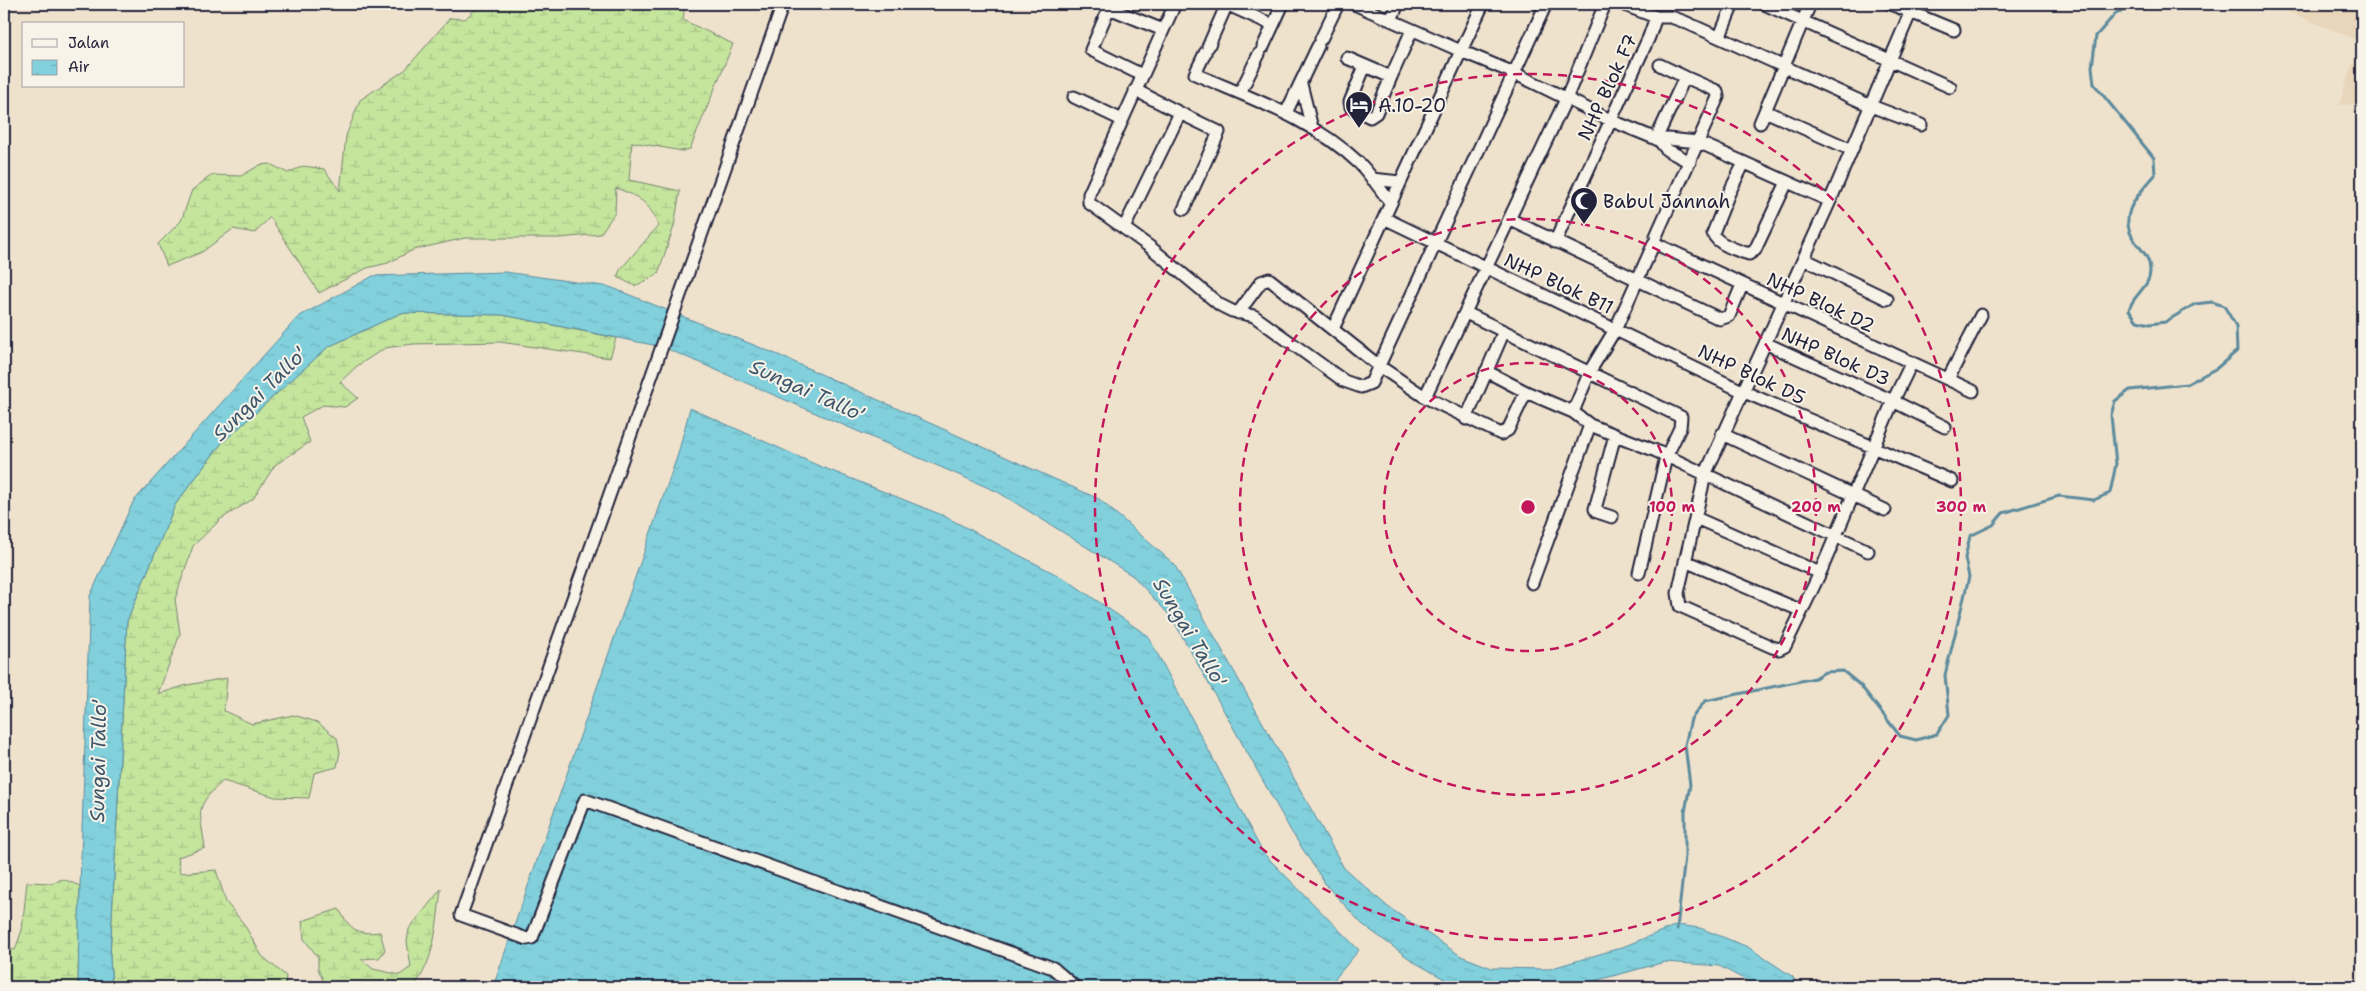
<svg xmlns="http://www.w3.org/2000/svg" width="2366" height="991" font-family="'Shantell Sans',sans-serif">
  <defs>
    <pattern id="wetland-marsh" width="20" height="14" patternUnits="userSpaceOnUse" patternTransform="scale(1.25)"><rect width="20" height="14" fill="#c5e59d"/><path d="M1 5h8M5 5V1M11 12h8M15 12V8" fill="none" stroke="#a9c488"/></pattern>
    <pattern id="water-ripples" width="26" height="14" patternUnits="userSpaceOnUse" patternTransform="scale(1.25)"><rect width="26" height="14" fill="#81d0dc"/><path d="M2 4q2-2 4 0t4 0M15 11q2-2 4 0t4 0" fill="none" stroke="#6fb2be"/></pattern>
  </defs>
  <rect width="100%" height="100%" fill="#efe2cd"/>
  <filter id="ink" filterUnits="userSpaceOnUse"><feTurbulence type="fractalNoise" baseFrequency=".02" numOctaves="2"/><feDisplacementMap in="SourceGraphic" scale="10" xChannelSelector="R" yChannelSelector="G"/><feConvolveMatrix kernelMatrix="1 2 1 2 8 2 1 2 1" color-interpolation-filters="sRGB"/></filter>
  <g filter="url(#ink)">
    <!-- built -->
    <path fill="#e9d6ba" d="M 2267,4 L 2362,4 L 2362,42 L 2283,10 Z
      M 2362,47 L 2362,104 L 2339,105 L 2350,69 Z"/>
    <!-- wetland -->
    <path fill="url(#wetland-marsh)" stroke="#74846c" d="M 481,4 L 685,4 L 683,20 L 733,44 L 690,149 L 682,151 L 632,142 L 629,180 L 680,191 L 674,226 L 658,274 L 635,286 L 617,277 L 620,270 L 658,226 C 651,203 638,196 616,188 L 615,213 L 600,234 L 560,238 L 465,238 L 413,250 L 388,263 L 367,268 L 319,293 L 270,217 L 255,233 L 233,229 L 202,252 L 167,266 L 158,244 L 181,221 L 192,190 L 212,175 L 241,176 L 260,165 L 270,164 L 288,173 L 303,166 L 324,169 L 340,191 L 346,136 L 360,100 L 405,70 L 450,18 L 465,19 Z
      M 401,313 L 503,315 L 616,338 L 610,358 L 500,342 L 413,344 L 385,348 L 357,366 L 340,382 L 358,398 L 345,407 L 323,405 L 301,417 L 310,442 L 275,465 L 253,499 L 221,519 L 193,546 L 175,599 L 180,634 L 158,694 L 187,685 L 227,678 L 224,711 L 252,724 L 293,715 L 317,722 L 337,738 L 340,752 L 337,767 L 314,773 L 309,798 L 275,797 L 223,781 C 193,808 200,810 205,848 L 178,857 L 180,873 L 216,870 L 226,902 L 244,924 L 262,956 L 286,976 L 285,987 L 112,987 L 110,957 L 127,621 L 175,505 L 221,444 L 328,347 Z
      M 63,879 L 80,886 L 78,987 L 4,987 L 4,948 L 15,950 L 22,930 L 27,882 L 51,883 Z
      M 441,889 C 437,921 435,963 413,987 L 326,987 L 318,969 L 318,957 L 304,939 L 302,921 L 339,909 C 350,929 356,935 380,932 L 385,950 L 379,958 L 361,959 L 373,969 L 400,975 L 411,967 L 407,942 L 409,929 Z"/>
    <!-- water -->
    <path fill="url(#water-ripples)" stroke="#5b8a9c" d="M 505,272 L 610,287 L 776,354 L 1099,499 L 1174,564 L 1344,868 L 1388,907 L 1461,956 L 1492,968 L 1549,969 L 1620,948 L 1677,925 L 1700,928 L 1748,947 L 1793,977 L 1797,987 L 1759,987 L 1719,966 L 1665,962 L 1572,987 L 1470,987 L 1455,985 L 1414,962 L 1362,924 L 1326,885 L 1291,831 L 1172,618 L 1133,576 L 998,492 L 663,347 L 503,315 L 401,313 L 328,347 L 221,444 L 175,505 L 127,621 L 110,957 L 112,987 L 78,987 L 79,917 L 90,596 L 133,502 L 298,317 L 373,276 Z
      M 690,408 L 817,465 L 942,515 L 1067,580 L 1148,636 L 1263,853 L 1359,950 L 1328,987 L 493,987 L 678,454 Z"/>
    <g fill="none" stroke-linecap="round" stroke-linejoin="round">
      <!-- stream -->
      <path stroke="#5b8a9c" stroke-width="3" d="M 1677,929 L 1685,856 L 1685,812 L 1690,785 L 1685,745 L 1691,719 L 1705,701 L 1815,678 L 1825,672 L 1843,671 L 1861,686 L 1900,736 L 1916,740 L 1937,734 L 1949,715 L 1945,675 L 1969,577 L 1965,558 L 1970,536 L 1993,525 L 2003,513 L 2059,496 L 2094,500 L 2110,493 L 2116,464 L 2111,415 L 2115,401 L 2130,390 L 2187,384 L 2217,368 L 2237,351 L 2236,326 L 2224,306 L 2212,302 L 2195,304 L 2165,322 L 2150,324 L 2137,321 L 2129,310 C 2132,295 2150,288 2150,271 C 2150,259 2144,252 2137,244 C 2115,217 2137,196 2155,175 L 2154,158 L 2094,84 L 2092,67 L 2096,36 L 2116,13 L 2143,4"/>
      <defs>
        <path id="street" d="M 783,4 L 461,915 L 527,939 L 532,938 L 585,800 L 1053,968 L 1075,987
          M 1175,4 L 1089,194 L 1089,203 L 1150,247 L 1220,305 L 1232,311 L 1254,316 L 1344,381 L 1361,387 L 1371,383 L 1546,4
          M 1226,4 L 1273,25
          M 1354,4 L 1461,51 L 1483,4
          M 1622,4 L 1656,17
          M 1764,4 L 1950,87
          M 1891,4 L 1954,30
          M 1391,20 L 1398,4
          M 1720,36 L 1733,4
          M 1321,39 L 1338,4
          M 1208,47 L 1227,4
          M 1263,47 L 1283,4
          M 1205,53 L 1195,74 C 1252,99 1313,119 1359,163 C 1371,175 1380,189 1390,202
          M 1347,58 L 1391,77 L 1412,30
          M 1660,65 L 1685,77
          M 1365,66 L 1350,102 L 1351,107 L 1370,117 L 1376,113 L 1391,77
          M 1142,75 L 1091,50 L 1109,8 L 1163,30
          M 1301,84 L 1312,128
          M 1240,93 L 1259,54
          M 1074,97 L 1122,120
          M 1765,111 L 1852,150
          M 1180,113 L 1219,132 L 1184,209
          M 1286,113 L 1318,46
          M 1760,123 L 1810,4
          M 1656,139 L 1685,77 L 1717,91 L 1718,97 L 1656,236
          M 1659,140 L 1668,139 L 1698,142 L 1830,201
          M 1744,163 L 1729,193 L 1713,233 C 1716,244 1739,251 1749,254 L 1755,250 L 1787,182
          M 1372,179 L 1400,182
          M 1384,218 L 1461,51 L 1514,73 L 1610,120 L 1659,140 L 1667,150 L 1690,162
          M 1509,219 L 1720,319 L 1729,316 L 1742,285
          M 1124,228 L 1180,113 L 1135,90
          M 1555,242 L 1649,37 L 1656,17 L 1671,17 L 1685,22 L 1871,106 L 1921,125
          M 1804,259 L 1887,299
          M 1238,313 L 1261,282 L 1269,279 L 1379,366 L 1425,397 L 1501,434 L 1508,430 L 1526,392
          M 1466,313 L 1681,417 L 1680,428 L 1666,457 L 1639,573
          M 1333,329 L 1384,218 L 1742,391 L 1952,481
          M 1765,343 L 1893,401 L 1945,427
          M 1911,364 L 1893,401 L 1820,573 L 1785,646 L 1779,649 L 1772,647 L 1680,606 L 1678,593 L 1705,475 L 1830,201 L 1914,4
          M 1486,371 L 1526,392 L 1573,412 L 1590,371 L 1616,328 L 1654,243 L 1973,391
          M 1948,379 L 1981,315
          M 1425,397 L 1566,99 L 1605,4
          M 1573,412 L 1590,425 L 1656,451 L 1868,551
          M 1466,419 L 1504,331
          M 1722,434 L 1885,510
          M 1612,517 L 1597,512 L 1595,509 L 1615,435
          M 1696,518 L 1820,573
          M 1685,561 L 1802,611
          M 1532,583 L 1590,425"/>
      </defs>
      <!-- street casing -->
      <use href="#street" stroke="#22223b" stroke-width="15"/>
      <!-- street -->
      <use href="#street" stroke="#f7f3e8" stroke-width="11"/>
    </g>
  </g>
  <!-- distance rings -->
  <g fill="none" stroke="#c2185b" stroke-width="2.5" stroke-dasharray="9 6">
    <circle cx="1528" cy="507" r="144"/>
    <circle cx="1528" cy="507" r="288"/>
    <circle cx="1528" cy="507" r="433"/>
  </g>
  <!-- icons -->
  <defs>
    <symbol id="hotel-pin" viewBox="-11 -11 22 30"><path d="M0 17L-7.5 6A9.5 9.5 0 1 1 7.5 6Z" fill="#22223b" stroke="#f7f3e8"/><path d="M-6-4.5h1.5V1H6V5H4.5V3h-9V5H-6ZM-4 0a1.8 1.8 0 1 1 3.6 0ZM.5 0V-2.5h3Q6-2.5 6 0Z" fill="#fff"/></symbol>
    <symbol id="mosque-pin" viewBox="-11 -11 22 30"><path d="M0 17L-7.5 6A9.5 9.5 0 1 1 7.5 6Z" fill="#22223b" stroke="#f7f3e8"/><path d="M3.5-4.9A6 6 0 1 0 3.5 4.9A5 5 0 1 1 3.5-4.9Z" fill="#fff"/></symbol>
  </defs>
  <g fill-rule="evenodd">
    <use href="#hotel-pin" x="1343" y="89" width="32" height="43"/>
    <use href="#mosque-pin" x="1568" y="185" width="32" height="43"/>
  </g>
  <g text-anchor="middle" stroke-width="4" stroke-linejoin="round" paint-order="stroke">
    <!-- street labels -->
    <g font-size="19" fill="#22223b" stroke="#f7f3e8">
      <text transform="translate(1607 87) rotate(-65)" y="7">NHP Blok F7</text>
      <text transform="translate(1559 283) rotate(25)" y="7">NHP Blok B11</text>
      <text transform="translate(1821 302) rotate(25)" y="7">NHP Blok D2</text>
      <text transform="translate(1836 356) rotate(24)" y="7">NHP Blok D3</text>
      <text transform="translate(1752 374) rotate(25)" y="7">NHP Blok D5</text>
    </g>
    <!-- poi labels -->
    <g font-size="19" fill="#22223b" stroke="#f7f3e8" text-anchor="start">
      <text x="1378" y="112">A.10-20</text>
      <text x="1603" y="208">Babul Jannah</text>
    </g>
    <!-- water labels -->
    <g font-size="20" font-style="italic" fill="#3e566b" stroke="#f7f3e8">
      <text transform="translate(807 390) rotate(24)" y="7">Sungai Tallo'</text>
      <text transform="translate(259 394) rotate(-45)" y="7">Sungai Tallo'</text>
      <text transform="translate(1190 632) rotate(59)" y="7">Sungai Tallo'</text>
      <text transform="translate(98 761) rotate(-89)" y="7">Sungai Tallo'</text>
    </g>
  </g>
  <circle cx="1528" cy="507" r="8" fill="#c2185b" stroke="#f7f3e8" stroke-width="2.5"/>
  <g font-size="15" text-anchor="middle" font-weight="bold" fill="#c2185b" stroke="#f7f3e8" stroke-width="4" stroke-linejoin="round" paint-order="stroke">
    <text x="1672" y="512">100 m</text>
    <text x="1816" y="512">200 m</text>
    <text x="1961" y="512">300 m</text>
  </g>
  <!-- margin -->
  <rect width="2366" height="991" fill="none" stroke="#f7f3e8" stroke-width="20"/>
  <rect x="10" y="10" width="2346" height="971" fill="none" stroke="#22223b" stroke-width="2" filter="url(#ink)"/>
  <!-- legend -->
  <rect x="22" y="22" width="162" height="65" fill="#f7f3e8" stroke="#a29fa3"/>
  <rect x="32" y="39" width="25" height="8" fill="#f7f3e8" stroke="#a29fa3"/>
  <text x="68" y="48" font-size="15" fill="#22223b">Jalan</text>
  <rect x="32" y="60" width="25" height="15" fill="url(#water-ripples)" stroke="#a29fa3"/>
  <text x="68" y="72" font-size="15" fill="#22223b">Air</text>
</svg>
